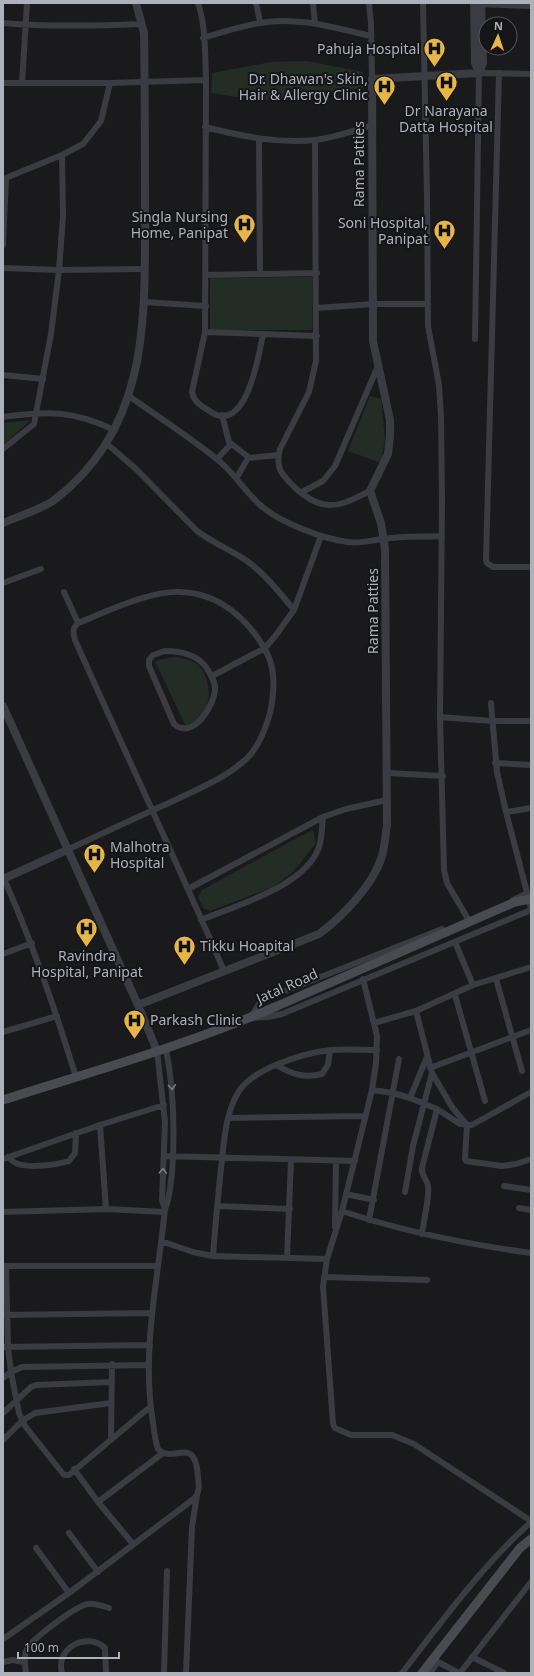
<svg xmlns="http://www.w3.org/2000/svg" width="534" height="1676" font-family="'Noto Sans',sans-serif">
  <rect width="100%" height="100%" fill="#1a1a1c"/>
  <!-- green -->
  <path fill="#242c26" d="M 307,61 L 363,72 L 364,87 C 338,92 312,99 285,100 C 260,101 236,97 211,93 L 212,73 L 271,62 Z
    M 312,277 L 312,330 L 210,330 L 210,278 Z
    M 370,396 L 381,399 L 385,439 L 381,463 L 348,451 Z
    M 31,420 L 3,445 L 3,423 Z
    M 178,657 C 184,659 192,660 198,665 C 212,679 213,707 197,721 C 194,724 190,725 186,727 L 155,661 L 168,658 Z
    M 313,830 L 316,843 L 294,871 L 273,887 L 210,911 L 203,908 L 198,897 L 202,890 L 293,840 Z"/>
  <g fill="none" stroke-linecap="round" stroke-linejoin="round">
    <!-- minor -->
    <path stroke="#3b3c41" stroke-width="6" d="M 198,3 C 206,27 205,55 206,80 L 205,332 L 192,392 C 194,403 202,406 211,412 C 246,435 259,355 263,334
      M 256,3 L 260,22
      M 313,3 L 315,23
      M 369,3 L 371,23 L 372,79
      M 423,3 L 427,196 L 428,326 L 439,385 L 441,416 L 442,502 L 440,717 L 444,870 L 447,883 L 468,919
      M 477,4 L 531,6
      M 3,23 C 49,27 95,26 141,24
      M 203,38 C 222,32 241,26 260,23 C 297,16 335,28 371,36
      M 499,73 L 486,560 L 487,563 L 493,567 L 531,567
      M 3,83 L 110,83 L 206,80
      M 22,83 L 27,3
      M 205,127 C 241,136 278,144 315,140 C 334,138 354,131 372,125
      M 259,139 L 260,274
      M 315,140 L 316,361 L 309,392 L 280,449 C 278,457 277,466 282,473 C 292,487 312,505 329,505 C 343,506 357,497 370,491
      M 3,179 L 62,155 L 83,144 L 101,121 L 110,83
      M 3,245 L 6,178
      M 3,268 L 59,270 L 145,269
      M 206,275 L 317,273
      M 144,302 L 206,306
      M 317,308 L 374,304 L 427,304
      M 205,332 L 317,336
      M 475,339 L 479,73 L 531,74
      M 3,375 L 43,379
      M 129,396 C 158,417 190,437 218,460 C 234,473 244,490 259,504 C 278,522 323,539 348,542 C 361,544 372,540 384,539 C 403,536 423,537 442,536
      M 222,415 L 229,442 L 247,456 L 248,458 L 237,477
      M 3,417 C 47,411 73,410 114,430
      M 106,443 L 136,469 L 197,531 C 213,543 231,550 247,561 C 265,574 280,593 294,610
      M 3,449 L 34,424 L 51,334 L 59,270 L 63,217 L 62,155
      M 248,458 L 278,455
      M 217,459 L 231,444
      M 302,492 L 323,481 L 335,466 L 378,366
      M 3,583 L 41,569
      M 64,592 L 78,623
      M 165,651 C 181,651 196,654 206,667 C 210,673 214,679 215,687 C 216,704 193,741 174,724 L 149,666 L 149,660 L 153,655 Z
      M 212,676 L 265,648 L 276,635 L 294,610 L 321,536
      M 491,703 L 497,772 L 506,812 L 531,908
      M 440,717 L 492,721 L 531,721
      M 495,763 L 531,765
      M 387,773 L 443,776
      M 506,812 L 531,808
      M 67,850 C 101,834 135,818 169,803 C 197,789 229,778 251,754 C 261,742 266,727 270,713 C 273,699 275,682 272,668 C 270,656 264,648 258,638 C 239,612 214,593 181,592 C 151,590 106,612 78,623 C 72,629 73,632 75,640 C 124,750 176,860 224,971
      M 4,879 C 33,943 55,1009 76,1077
      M 188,889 L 323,817 L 346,809 L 387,800
      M 513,900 L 528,893
      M 201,920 C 237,905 306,886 319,847 C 322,838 322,826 323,817
      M 455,942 L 473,985
      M 3,954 L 32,943
      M 363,979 L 377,1036 L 376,1063 L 372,1090 L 342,1211 L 327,1259 L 323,1286 L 333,1424 L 335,1428 L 351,1435 L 392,1435 L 414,1444 L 531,1521
      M 496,979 L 522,1071
      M 455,995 L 485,1101
      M 416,1011 L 432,1073 L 452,1107 L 467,1125 L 465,1159 L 466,1161 L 502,1166 L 516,1164 L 531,1159
      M 251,1017 L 259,1004 L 265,999 L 442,929
      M 251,1018 L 268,1017 L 282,1014 L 531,910
      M 374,1023 L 416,1011 L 473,985 L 531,967
      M 3,1032 L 57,1016
      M 277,1065 C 292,1075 305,1078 322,1074 L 328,1065 L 330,1050
      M 430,1068 L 531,1030
      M 372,1090 L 393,1093 L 410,1098 L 437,1109 L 460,1124 L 472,1125 L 531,1092
      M 410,1098 L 427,1057
      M 228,1118 L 365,1116
      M 100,1125 L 106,1209
      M 164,1156 L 355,1161
      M 8,1157 C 11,1160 14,1163 18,1164 C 31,1168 56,1165 69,1161 L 75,1153 L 76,1133
      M 3,1159 L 100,1125 L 164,1105
      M 504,1186 L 531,1190
      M 405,1192 L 413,1146 L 432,1073
      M 346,1194 L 374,1200
      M 217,1206 L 290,1209
      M 519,1208 L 531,1210
      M 165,1209 C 170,1198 170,1186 172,1174 C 175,1132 174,1090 166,1049
      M 342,1211 C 404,1232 466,1244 531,1253
      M 3,1212 L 106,1209 L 164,1212
      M 369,1220 L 399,1059
      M 335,1227 L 336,1161
      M 422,1234 C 423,1223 430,1196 428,1186 C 427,1179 421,1176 422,1168 L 437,1109
      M 161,1241 L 193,1252 L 213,1256 L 327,1259
      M 213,1256 C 215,1227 218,1198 221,1168 C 224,1143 225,1113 239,1091 C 254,1068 304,1053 331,1050 C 347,1049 362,1050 377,1050
      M 287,1258 L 291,1160
      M 3,1266 L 158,1266
      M 6,1266 L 8,1347 L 11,1372 L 19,1413 L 25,1426 L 64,1475 L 69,1475 L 150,1407
      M 324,1277 L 427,1280
      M 3,1315 L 152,1313
      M 3,1347 L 150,1345
      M 3,1378 L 11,1372 L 22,1367 L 149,1365
      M 3,1413 L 31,1387 L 36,1385 L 111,1382
      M 111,1439 L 112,1364
      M 3,1440 L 22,1421 L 35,1413 L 111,1403
      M 74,1469 L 98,1502 L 133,1544
      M 98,1502 L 163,1453
      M 69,1533 L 98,1572
      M 36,1548 L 69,1593
      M 3,1639 L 69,1593 L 195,1498 C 200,1491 199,1485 198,1477 C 195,1433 173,1465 158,1449 C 155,1441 154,1431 153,1422 C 141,1352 158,1280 165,1209 L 162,1200 L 165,1122 L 157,1051
      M 472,1657 L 504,1673
      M 3,1662 L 13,1660 L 24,1662
      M 26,1673 C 25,1665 23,1656 27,1649 C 32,1639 77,1605 88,1604 C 95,1603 103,1606 109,1608
      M 62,1673 C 55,1648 87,1631 105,1648 L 106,1673
      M 164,1673 L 167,1571
      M 186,1673 L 192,1527 L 197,1495
      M 402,1673 C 442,1621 482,1566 531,1522
      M 430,1673 L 438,1662 L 459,1673
      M 460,1673 L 531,1582"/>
    <!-- tertiary -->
    <path stroke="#3b3c41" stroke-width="8" d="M 474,3 L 475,63 L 479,73
      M 479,73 L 483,63 L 481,3
      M 3,523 C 17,517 41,509 53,501 C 149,429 145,322 145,214 C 145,154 145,93 144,33 L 136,3
      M 3,706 L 138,1005 L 157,1051
      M 3,879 L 67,850
      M 138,1005 L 319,934 C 341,918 372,886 381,859 C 385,848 385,836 387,825 L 385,549 L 381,523 L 370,491 L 388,454 L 390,435 L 390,420 L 373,341 L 372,79 L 479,73"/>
    <!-- secondary -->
    <path stroke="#4a4b51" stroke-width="9" d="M 3,1100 C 94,1071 187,1045 275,1007
      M 422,1673 L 520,1548 L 531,1539"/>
    <!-- secondary-bridge -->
    <path stroke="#4a4b51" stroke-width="9" d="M 275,1007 L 515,902 L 531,899"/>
  </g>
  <!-- one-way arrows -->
  <defs><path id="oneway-chevron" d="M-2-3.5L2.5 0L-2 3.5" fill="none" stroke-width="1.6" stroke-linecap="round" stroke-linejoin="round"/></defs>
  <g stroke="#7a7c84">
    <use href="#oneway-chevron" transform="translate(172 1087) rotate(86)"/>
    <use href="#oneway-chevron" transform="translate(163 1171) rotate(-87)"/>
  </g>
  <!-- icons -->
  <defs>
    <symbol id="hospital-pin" viewBox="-11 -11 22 30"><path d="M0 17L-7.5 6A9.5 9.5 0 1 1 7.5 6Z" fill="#e7b648" stroke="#151517"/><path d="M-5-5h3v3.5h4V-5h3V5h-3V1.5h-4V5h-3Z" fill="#111"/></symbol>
  </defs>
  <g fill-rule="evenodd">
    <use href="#hospital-pin" x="422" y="36" width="25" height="34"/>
    <use href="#hospital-pin" x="434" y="70" width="25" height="34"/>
    <use href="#hospital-pin" x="372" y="74" width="25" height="34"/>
    <use href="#hospital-pin" x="232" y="212" width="25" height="34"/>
    <use href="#hospital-pin" x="432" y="218" width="25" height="34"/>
    <use href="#hospital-pin" x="82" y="842" width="25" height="34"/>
    <use href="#hospital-pin" x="74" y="916" width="25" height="34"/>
    <use href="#hospital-pin" x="172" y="934" width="25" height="34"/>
    <use href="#hospital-pin" x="122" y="1008" width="25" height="34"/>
  </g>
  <g text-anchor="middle" stroke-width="4" stroke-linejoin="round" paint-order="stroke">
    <!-- poi labels -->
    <g font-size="14" fill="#aeb1bb" stroke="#151517" text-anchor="end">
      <text x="420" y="54">Pahuja Hospital</text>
      <text x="368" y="84">Dr. Dhawan's Skin,<tspan x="368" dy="16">Hair &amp; Allergy Clinic</tspan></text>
      <text x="446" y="116" text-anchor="middle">Dr Narayana<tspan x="446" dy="16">Datta Hospital</tspan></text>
      <text x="228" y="222">Singla Nursing<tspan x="228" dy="16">Home, Panipat</tspan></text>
      <text x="428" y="228">Soni Hospital,<tspan x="428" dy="16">Panipat</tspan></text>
      <text x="110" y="852" text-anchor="start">Malhotra<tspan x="110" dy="16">Hospital</tspan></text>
      <text x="200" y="951" text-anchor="start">Tikku Hoapital</text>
      <text x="87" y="961" text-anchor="middle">Ravindra<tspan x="87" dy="16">Hospital, Panipat</tspan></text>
      <text x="150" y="1025" text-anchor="start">Parkash Clinic</text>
    </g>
    <!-- street labels -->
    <g font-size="14" fill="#aeb1bb" stroke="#151517">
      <text transform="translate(359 164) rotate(-90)" y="5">Rama Patties</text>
      <text transform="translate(373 611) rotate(-90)" y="5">Rama Patties</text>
      <text transform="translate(287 986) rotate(-24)" y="5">Jatal Road</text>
    </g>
  </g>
  <!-- border -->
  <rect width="534" height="1676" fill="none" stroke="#aeb1bb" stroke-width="8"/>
  <!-- north arrow -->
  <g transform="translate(498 36) rotate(3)"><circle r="19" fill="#151517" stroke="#525359"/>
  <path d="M0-3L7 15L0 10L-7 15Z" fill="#e7b648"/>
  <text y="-6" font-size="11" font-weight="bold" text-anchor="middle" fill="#aeb1bb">N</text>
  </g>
  <!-- scale -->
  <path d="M18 1652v6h101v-6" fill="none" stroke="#aeb1bb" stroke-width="2"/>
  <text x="24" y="1652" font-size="12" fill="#aeb1bb" stroke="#151517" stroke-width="3" paint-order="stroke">100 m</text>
</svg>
